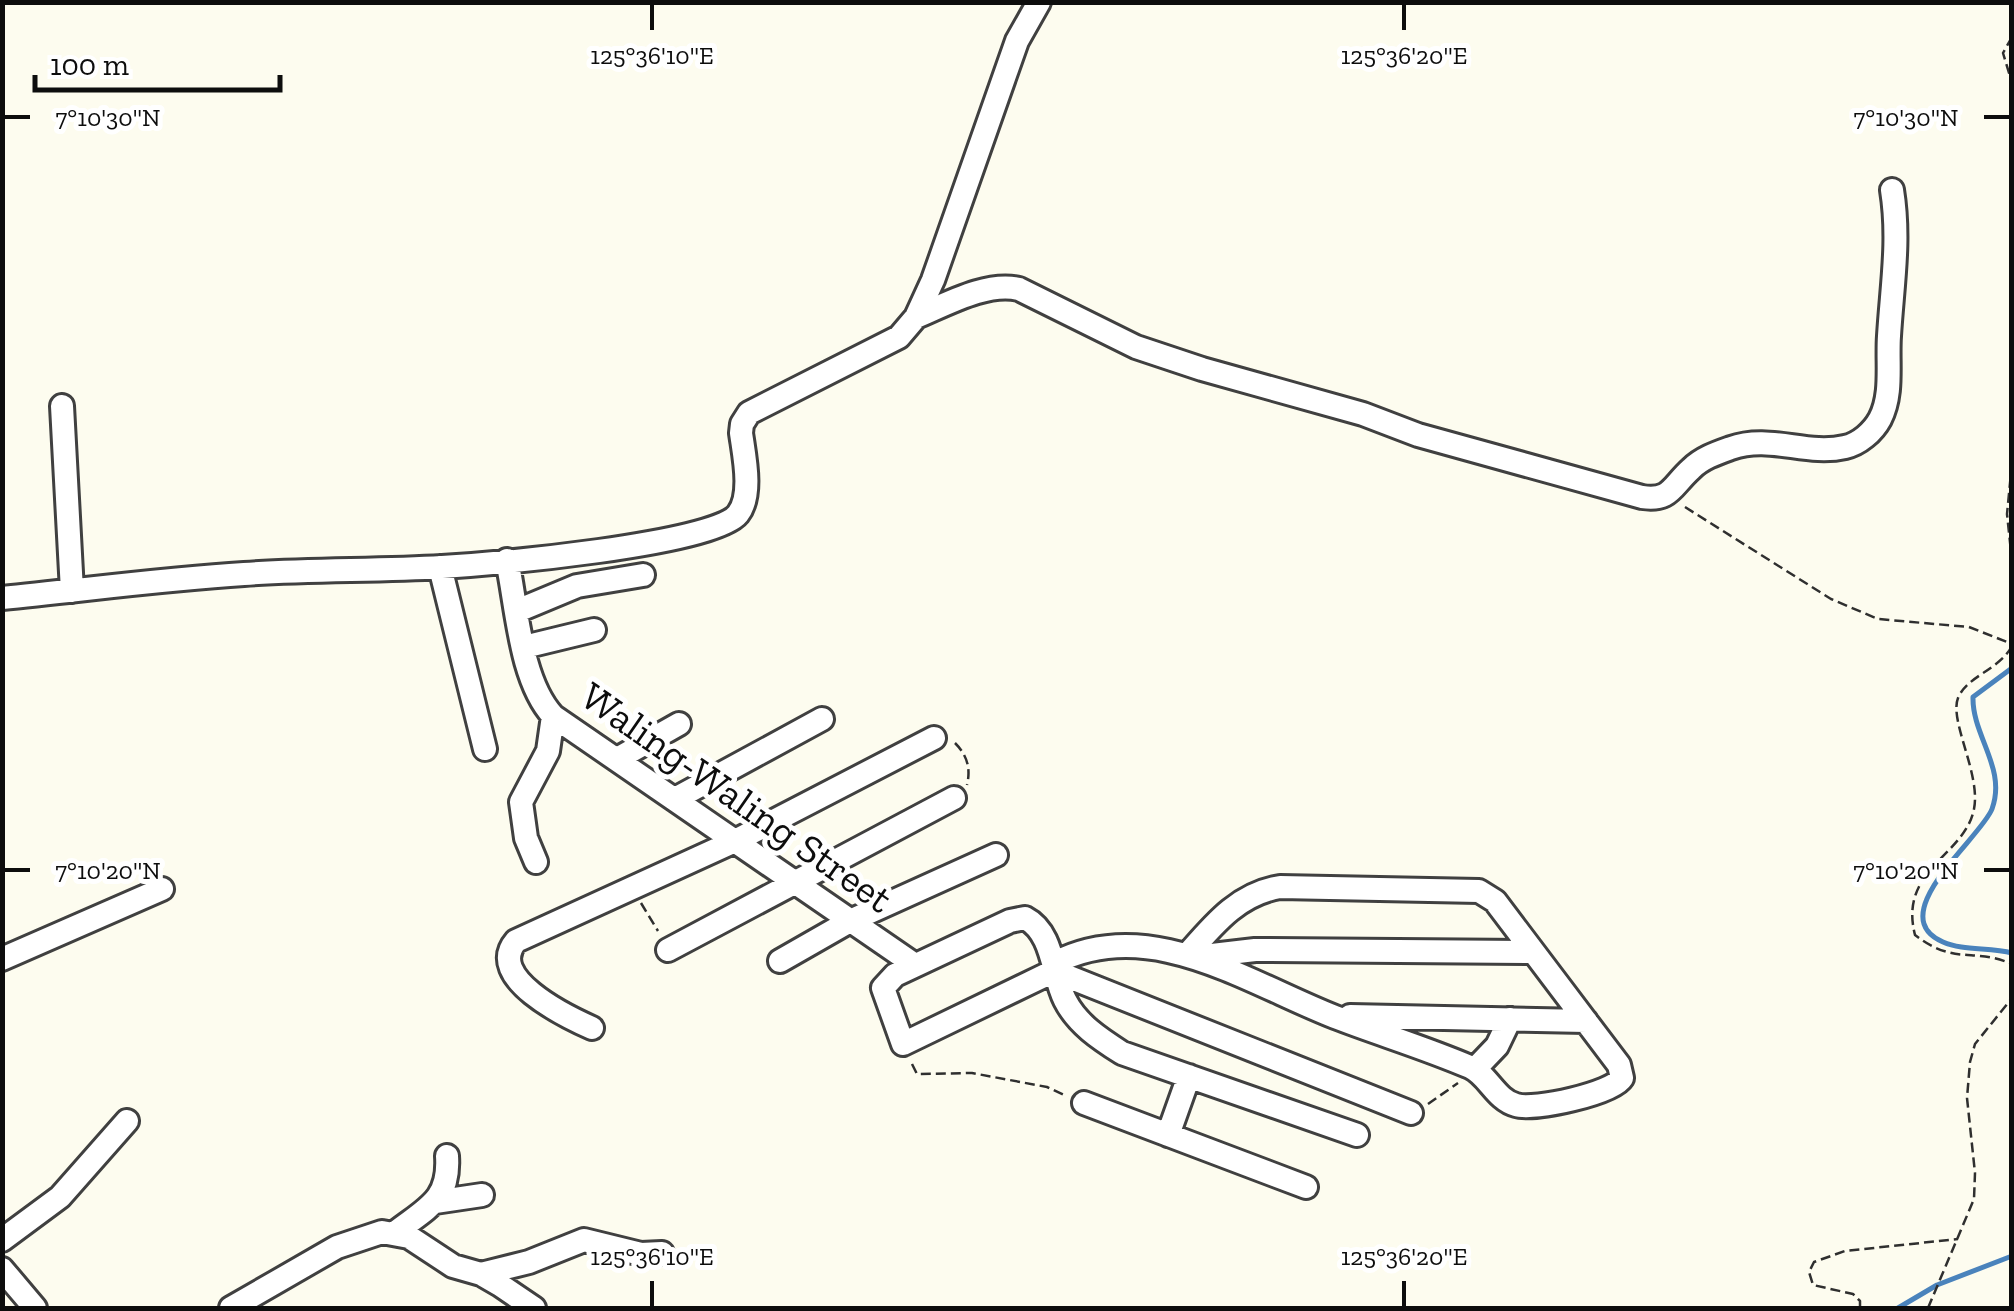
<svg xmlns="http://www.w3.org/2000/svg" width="2014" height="1311" font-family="'Zilla Slab',serif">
  <rect width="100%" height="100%" fill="#fdfcef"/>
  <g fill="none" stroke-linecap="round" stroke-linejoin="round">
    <!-- stream -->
    <path stroke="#4a83bc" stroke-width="5" d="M 2012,668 L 1973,697 C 1972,736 2007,768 1992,809 C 1981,838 1881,915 1943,942 C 1963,951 1990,947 2012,953
      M 1898,1308 L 1937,1285 L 2012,1256"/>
    <defs>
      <path id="minor" d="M 916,317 C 945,305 987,281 1019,289 L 1136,347 L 1202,369 L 1363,414 L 1418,435 L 1642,497 C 1671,501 1671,487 1691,469 C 1702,458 1717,453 1731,448 C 1770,434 1806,456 1845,447 C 1859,444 1873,432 1880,419 C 1893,394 1887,363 1889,336 C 1892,286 1900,240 1892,190
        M 62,406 L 72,591
        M 507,560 C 517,607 520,680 553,716 L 915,965
        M 440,567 L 485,749
        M 2,598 C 83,590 163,579 244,574 C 310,569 376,571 442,567 C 489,564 714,545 738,514 C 753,495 744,455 741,433 L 742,424 L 749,413 L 899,337 L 916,317 L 933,280 L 1017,41 L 1039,2
        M 517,611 L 577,586 L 643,575
        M 524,647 L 594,630
        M 617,759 L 679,724
        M 675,799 L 822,719
        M 536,862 L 526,838 L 521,802 L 548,751 L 553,716
        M 668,950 L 954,798
        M 1195,957 L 1255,950 L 1531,952
        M 2,959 L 162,889
        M 780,961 L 850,921 L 996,855
        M 1055,963 C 1149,914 1248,983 1335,1017 C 1379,1034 1426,1048 1470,1067 C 1488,1075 1496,1100 1516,1105 C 1534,1111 1613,1093 1622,1078 L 1619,1065 L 1495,901 L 1479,891 L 1280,887 C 1238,894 1214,924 1187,955
        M 1350,1016 L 1586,1021
        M 592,1028 C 565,1016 485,977 516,941 L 735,841 L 934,738
        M 1475,1069 L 1497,1046 L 1510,1019
        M 1084,1103 L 1306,1187
        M 1168,1135 L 1189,1076
        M 1357,1135 L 1122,1053 C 1100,1039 1077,1024 1065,1000 C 1052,975 1054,933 1025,918 L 1010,921 L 895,975 L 883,988 L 903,1044 L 1054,971 L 1411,1113
        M 435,1202 L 482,1195
        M 396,1232 C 427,1208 450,1200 447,1156
        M 2,1240 L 60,1197 L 127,1121
        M 2,1269 L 35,1308
        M 481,1274 L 529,1262 L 584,1240 L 641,1254 L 662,1253
        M 231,1308 L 337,1247 L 382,1232 L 409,1237 L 453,1266 L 481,1274 L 500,1285 L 534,1308"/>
    </defs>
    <!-- minor casing -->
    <use href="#minor" stroke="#404040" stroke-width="28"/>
    <!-- path -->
    <path stroke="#2f2f2f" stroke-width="2.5" stroke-dasharray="10 5" stroke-linecap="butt" d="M 2012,37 L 2003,53 L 2012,83
      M 2012,463 L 2007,514 L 2012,561
      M 1685,507 L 1831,599 L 1878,619 L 1969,627 L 2012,644
      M 2012,646 C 1999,670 1967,676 1958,698 C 1949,721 1981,774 1974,809 C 1965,856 1898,869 1915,935 C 1955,966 1973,947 2012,964
      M 955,743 C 967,755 971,768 967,785
      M 641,903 L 658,931
      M 912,1064 L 917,1074 L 972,1073 L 1047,1087 L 1064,1095
      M 1428,1104 L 1458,1083
      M 1860,1308 L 1860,1301 L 1853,1294 L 1813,1285 L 1809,1272 L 1814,1262 L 1845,1251 L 1958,1239
      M 1928,1308 L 1974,1199 L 1975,1173 L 1967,1098 L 1970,1062 L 1975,1044 L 2012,998"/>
    <!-- minor -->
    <use href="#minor" stroke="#fff" stroke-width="22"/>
  </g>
  <!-- ticks -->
  <path fill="none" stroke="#0d0d0d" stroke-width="4" d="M 652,5 L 652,30M 1404,5 L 1404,30M 5,117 L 30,117M 1984,117 L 2009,117M 5,870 L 30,870M 1984,870 L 2009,870M 652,1281 L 652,1306M 1404,1281 L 1404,1306"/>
  <g text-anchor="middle" stroke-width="10" stroke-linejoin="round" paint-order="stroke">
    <!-- street labels -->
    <g font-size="40" fill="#0d0d0d" stroke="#fff">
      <text transform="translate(737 797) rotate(35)" y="14">Waling-Waling Street</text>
    </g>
  </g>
  <g font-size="25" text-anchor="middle" fill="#0d0d0d" stroke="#fff" stroke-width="10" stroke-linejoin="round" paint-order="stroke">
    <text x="652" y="64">125°36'10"E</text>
    <text x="1404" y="64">125°36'20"E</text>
    <text x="108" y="126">7°10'30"N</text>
    <text x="1906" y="126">7°10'30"N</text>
    <text x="108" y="879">7°10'20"N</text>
    <text x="1906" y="879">7°10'20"N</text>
    <text x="652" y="1265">125°36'10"E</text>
    <text x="1404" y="1265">125°36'20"E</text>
  </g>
  <!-- border -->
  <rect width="2014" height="1311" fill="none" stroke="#0d0d0d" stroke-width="10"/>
  <!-- scale -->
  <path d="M35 75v15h245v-15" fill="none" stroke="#0d0d0d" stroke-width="5"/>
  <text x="50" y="75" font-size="30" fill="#0d0d0d" stroke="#ffffff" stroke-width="8" paint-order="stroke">100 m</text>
</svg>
